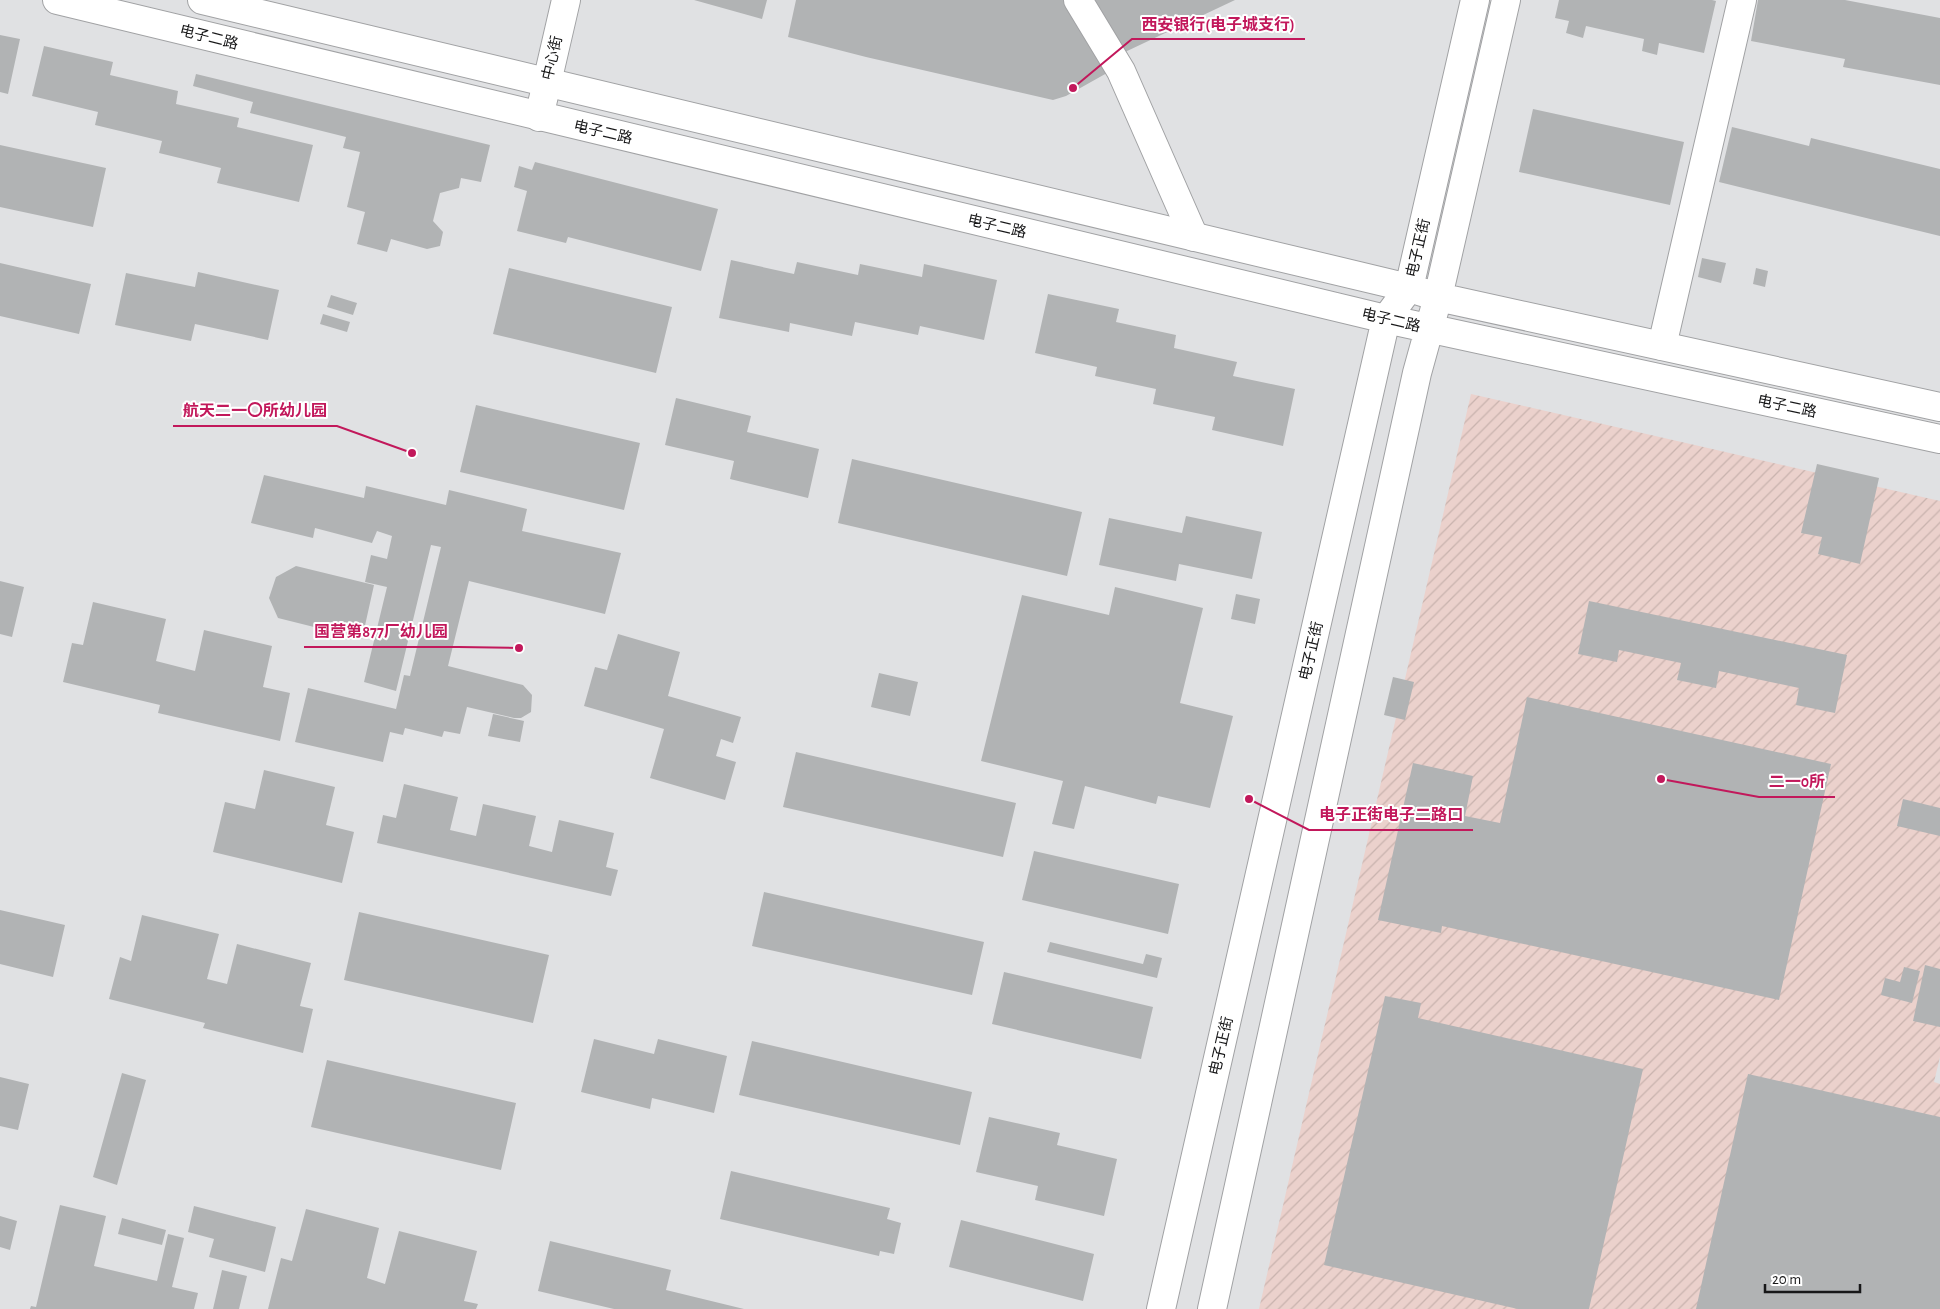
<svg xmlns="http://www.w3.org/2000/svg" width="1940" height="1309" font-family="'Alegreya Sans','Noto Sans SC',sans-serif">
  <defs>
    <pattern id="industrial-furrows" width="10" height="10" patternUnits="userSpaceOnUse" patternTransform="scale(1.25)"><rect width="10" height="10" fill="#ebd1cc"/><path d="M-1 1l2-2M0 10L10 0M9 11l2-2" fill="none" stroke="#c9b3ae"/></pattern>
  </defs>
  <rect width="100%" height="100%" fill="#e0e1e3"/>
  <!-- industrial -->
  <path fill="url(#industrial-furrows)" d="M 1471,394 L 1940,501 L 1940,1057 L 1934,1082 L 1940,1084 L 1940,1309 L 1259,1309 Z"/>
  <!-- building -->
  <path fill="#b1b3b4" d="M 694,0 L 767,0 L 762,19 Z
    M 796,0 L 1064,0 L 1107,73 L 1066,96 L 1053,100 L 866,57 L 788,37 Z
    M 1091,0 L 1235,0 L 1125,52 Z
    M 1559,0 L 1712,0 L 1716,1 L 1704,53 L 1659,43 L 1657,55 L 1642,51 L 1644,39 L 1586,26 L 1583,38 L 1566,33 L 1569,21 L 1555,18 Z
    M 1758,0 L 1845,0 L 1940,18 L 1940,85 L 1843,67 L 1845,59 L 1751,41 Z
    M 0,35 L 20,39 L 8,94 L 0,92 Z
    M 44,46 L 113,62 L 110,75 L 178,91 L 176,104 L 239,118 L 237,127 L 313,145 L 299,202 L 217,183 L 221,168 L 159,153 L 162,141 L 95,125 L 98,112 L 32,96 Z
    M 196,74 L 490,145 L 481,182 L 461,178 L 459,188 L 440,193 L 433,221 L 443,232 L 440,246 L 427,249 L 391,239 L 387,252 L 357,244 L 365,212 L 347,207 L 360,152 L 343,148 L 346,137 L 250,113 L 253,102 L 193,86 Z
    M 1533,109 L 1684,142 L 1670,205 L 1519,172 Z
    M 1732,127 L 1809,146 L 1811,138 L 1940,169 L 1940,236 L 1719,182 Z
    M 0,145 L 106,168 L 93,227 L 0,207 Z
    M 535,162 L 718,209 L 701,271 L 568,237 L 566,243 L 517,231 L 527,191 L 514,187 L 519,166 L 532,170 Z
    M 1702,258 L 1726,263 L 1721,283 L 1698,277 Z
    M 731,260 L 794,274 L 797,262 L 858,275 L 860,264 L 922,277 L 924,264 L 997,280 L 984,340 L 920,326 L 918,335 L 855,322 L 852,336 L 790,323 L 789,332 L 719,318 Z
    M 0,263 L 91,284 L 79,334 L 0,316 Z
    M 509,268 L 672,307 L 656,373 L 493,334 Z
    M 1756,268 L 1768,271 L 1765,287 L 1753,284 Z
    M 198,272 L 279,290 L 268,340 L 195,324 L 191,341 L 115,325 L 126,273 L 195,287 Z
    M 1048,294 L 1119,309 L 1116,322 L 1176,335 L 1174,348 L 1237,362 L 1233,376 L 1295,389 L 1283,446 L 1212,430 L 1215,417 L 1153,404 L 1156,389 L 1095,376 L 1097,367 L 1035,353 Z
    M 331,295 L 357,303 L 353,315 L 327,307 Z
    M 323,314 L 350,322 L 347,332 L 320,324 Z
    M 676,398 L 751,416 L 747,432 L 819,449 L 808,498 L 730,479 L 734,461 L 665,445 Z
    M 476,405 L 640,443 L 624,510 L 460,472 Z
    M 852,459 L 1082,512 L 1067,576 L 838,523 Z
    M 1817,464 L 1879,478 L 1860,564 L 1818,554 L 1822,537 L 1801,533 Z
    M 264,475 L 364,498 L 366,486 L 446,505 L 449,490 L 527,509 L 522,531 L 621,553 L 605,614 L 469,581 L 448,666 L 523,685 L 532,695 L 531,712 L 521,718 L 514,718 L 467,707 L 460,734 L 444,731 L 442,737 L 405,728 L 403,735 L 390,732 L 383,762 L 295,742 L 308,688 L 396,709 L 404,675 L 410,676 L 441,547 L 431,545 L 396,691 L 364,682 L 387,587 L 365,582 L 371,555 L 387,559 L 392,536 L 377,531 L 372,543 L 315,528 L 313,538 L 251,523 Z
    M 1186,516 L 1262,532 L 1252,579 L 1179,564 L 1176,581 L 1099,565 L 1109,518 L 1182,533 Z
    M 296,566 L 374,585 L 362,639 L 278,618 L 269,598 L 276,577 Z
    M 0,581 L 24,587 L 12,637 L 0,634 Z
    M 1115,587 L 1203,608 L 1180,703 L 1233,716 L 1210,808 L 1158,796 L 1156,804 L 1085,786 L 1074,829 L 1052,824 L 1063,781 L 981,761 L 1022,595 L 1109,615 Z
    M 1236,594 L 1260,599 L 1255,624 L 1231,619 Z
    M 1589,601 L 1847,655 L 1835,713 L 1796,705 L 1799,688 L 1719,671 L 1716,688 L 1677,680 L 1681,663 L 1619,650 L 1617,662 L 1578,654 Z
    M 93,602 L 166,619 L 156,661 L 195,671 L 204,630 L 272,646 L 263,687 L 290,693 L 280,741 L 158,713 L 160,705 L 63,682 L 72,643 L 83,645 Z
    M 618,634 L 680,652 L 668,696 L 741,717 L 733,743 L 721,739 L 716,756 L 736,762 L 725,800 L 650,778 L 664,729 L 584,706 L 595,667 L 607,670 Z
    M 879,673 L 918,682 L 910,716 L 871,707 Z
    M 1393,677 L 1414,682 L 1405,720 L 1384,715 Z
    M 1527,697 L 1831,764 L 1779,1000 L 1442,926 L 1441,933 L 1378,920 L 1413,763 L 1473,776 L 1465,816 L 1500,823 Z
    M 493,714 L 524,721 L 520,742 L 488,736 Z
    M 796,752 L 1016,803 L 1003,857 L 783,807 Z
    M 264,770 L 335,787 L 326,825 L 354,832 L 342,883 L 213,852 L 225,802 L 255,809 Z
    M 404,784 L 458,797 L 450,830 L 476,836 L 483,804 L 536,816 L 529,846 L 552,852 L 559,820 L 614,833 L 606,867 L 618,870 L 611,896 L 377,843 L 383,815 L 396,818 Z
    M 1903,799 L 1940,808 L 1940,836 L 1897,826 Z
    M 1034,851 L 1179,884 L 1168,934 L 1022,900 Z
    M 764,892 L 984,942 L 972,995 L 752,946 Z
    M 0,910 L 65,925 L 53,977 L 0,964 Z
    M 359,912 L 549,955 L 533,1023 L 344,980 Z
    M 142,915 L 219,934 L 207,979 L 227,984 L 237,944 L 311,963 L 300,1006 L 313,1009 L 303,1053 L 203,1028 L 205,1023 L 109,999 L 120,957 L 131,961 Z
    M 1050,942 L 1143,964 L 1146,954 L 1162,958 L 1157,978 L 1047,952 Z
    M 1925,965 L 1940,969 L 1940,1027 L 1913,1021 Z
    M 1904,967 L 1920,971 L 1912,1003 L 1881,995 L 1885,978 L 1900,982 Z
    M 1004,972 L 1153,1007 L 1141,1059 L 992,1024 Z
    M 1385,996 L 1421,1003 L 1418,1018 L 1643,1069 L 1589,1309 L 1518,1309 L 1324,1265 Z
    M 594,1039 L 654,1054 L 658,1039 L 727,1056 L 714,1113 L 652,1098 L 650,1109 L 581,1092 Z
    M 752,1041 L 972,1092 L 960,1145 L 739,1095 Z
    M 327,1060 L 516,1103 L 501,1170 L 311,1127 Z
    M 122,1073 L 146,1080 L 117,1185 L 93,1177 Z
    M 1748,1074 L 1940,1117 L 1940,1309 L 1696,1309 Z
    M 0,1077 L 29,1084 L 18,1130 L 0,1126 Z
    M 989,1117 L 1060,1133 L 1057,1145 L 1117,1159 L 1104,1216 L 1035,1200 L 1038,1186 L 976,1172 Z
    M 731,1171 L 890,1208 L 887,1219 L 901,1223 L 894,1254 L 880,1251 L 879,1256 L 720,1219 Z
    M 60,1205 L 106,1216 L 94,1266 L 157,1281 L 168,1234 L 184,1238 L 172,1287 L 198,1293 L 194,1309 L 30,1309 L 31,1306 L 36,1307 Z
    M 194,1206 L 276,1227 L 265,1272 L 209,1257 L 214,1239 L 188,1232 Z
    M 306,1209 L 379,1228 L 367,1278 L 385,1284 L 399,1231 L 477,1251 L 464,1301 L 478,1304 L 476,1309 L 268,1309 L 281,1258 L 292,1261 Z
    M 0,1216 L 17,1221 L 10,1250 L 0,1247 Z
    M 122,1218 L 166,1230 L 162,1245 L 118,1234 Z
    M 961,1220 L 1094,1254 L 1083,1301 L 949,1267 Z
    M 550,1241 L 671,1270 L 666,1290 L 744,1309 L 614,1309 L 538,1291 Z
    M 222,1270 L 247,1276 L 239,1309 L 213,1309 Z"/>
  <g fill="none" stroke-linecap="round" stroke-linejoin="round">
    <defs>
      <path id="minor" d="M 1078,0 L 1121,71 L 1194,237
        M 1662,346 L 1742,0"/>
      <path id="tertiary" d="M 539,117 L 566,0"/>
      <path id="secondary" d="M 57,0 L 1386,319 L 1940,439
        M 202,0 L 1409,288 L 1438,297 L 1940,407
        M 1161,1309 L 1386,319 L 1409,288 L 1475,0
        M 1212,1309 L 1417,373 L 1438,297 L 1506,0"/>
    </defs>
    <!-- minor casing -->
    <use href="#minor" stroke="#a1a2a4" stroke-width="30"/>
    <!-- tertiary casing -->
    <use href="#tertiary" stroke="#a1a2a4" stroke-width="30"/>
    <!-- secondary casing -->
    <use href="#secondary" stroke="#a1a2a4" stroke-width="30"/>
    <!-- minor -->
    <use href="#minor" stroke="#fff" stroke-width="28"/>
    <!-- tertiary -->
    <use href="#tertiary" stroke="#fff" stroke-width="28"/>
    <!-- secondary -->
    <use href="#secondary" stroke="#fff" stroke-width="28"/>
  </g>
  <g text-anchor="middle" stroke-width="4" stroke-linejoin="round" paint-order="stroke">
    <!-- street labels -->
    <g font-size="15" fill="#171718" stroke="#fff">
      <text transform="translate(209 37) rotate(14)" y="5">电子二路</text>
      <text transform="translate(552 58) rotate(-77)" y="5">中心街</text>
      <text transform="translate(603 132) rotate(13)" y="5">电子二路</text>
      <text transform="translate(997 226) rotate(13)" y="5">电子二路</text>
      <text transform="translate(1418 248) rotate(-77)" y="5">电子正街</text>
      <text transform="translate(1391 320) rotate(13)" y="5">电子二路</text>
      <text transform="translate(1787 406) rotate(12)" y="5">电子二路</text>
      <text transform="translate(1311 651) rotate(-77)" y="5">电子正街</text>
      <text transform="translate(1221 1046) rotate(-77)" y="5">电子正街</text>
    </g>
  </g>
  <!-- callouts -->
  <path fill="none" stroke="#c2185b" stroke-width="2" d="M1073 88L1132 39H1305M412 453L337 426H173M519 648L458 647H304M1661 779L1759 797H1835M1249 799L1309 830H1473"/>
  <g fill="#c2185b" stroke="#fff" stroke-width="2">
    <circle cx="1073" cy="88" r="5"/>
    <circle cx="412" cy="453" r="5"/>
    <circle cx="519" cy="648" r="5"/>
    <circle cx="1661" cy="779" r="5"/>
    <circle cx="1249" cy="799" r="5"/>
  </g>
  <g font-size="16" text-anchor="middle" font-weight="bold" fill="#c2185b" stroke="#fff" stroke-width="4" stroke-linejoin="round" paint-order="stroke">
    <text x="1218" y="30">西安银行(电子城支行)</text>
    <text x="255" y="416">航天二一〇所幼儿园</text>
    <text x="381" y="637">国营第877厂幼儿园</text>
    <text x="1797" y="787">二一0所</text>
    <text x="1391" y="820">电子正街电子二路口</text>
  </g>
  <!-- scale -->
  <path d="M1765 1284v8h95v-8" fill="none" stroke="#171718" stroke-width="2.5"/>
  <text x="1772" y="1284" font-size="15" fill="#171718" stroke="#ffffff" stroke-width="4" paint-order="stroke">20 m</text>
</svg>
